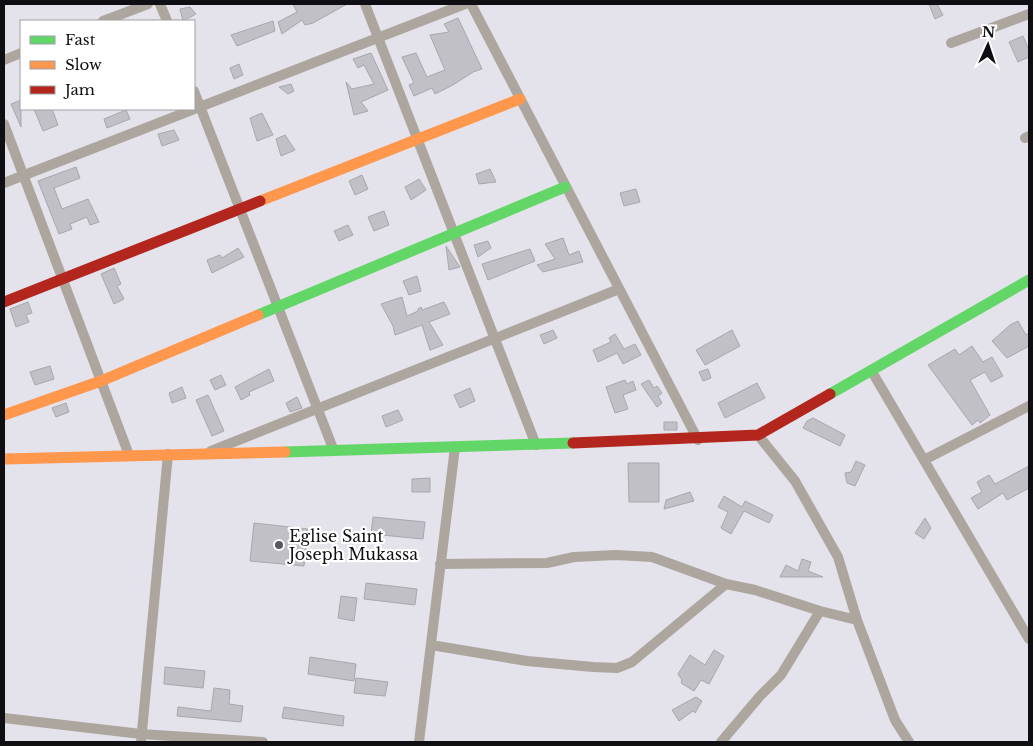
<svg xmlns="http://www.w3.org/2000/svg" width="1033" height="746" font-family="'Libre Baskerville',serif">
  <rect width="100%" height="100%" fill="#e4e2ea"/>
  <!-- building -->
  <path fill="#c2c0c7" stroke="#a9a7ad" d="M 293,4 L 347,4 L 313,23 L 305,25 L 302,20 L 282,34 L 278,22 L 297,12 Z
    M 929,4 L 937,4 L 943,15 L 935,19 Z
    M 190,7 L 196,14 L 183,21 L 180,9 Z
    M 458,18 L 482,69 L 473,72 L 453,85 L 435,94 L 432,88 L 414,96 L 409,85 L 414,83 L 402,57 L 416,53 L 427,77 L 445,70 L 430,35 L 449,32 L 444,24 Z
    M 273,21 L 275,31 L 237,46 L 231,35 Z
    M 1023,36 L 1029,50 L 1029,57 L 1018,62 L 1009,42 Z
    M 371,53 L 388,90 L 361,102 L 368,111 L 354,115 L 346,82 L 352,89 L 374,84 L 364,65 L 358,68 L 353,59 Z
    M 239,64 L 243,75 L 234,79 L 230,68 Z
    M 291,84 L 294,91 L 288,94 L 279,87 Z
    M 21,100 L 21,127 L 11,104 Z
    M 34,109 L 52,109 L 58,125 L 43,131 Z
    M 126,110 L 130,119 L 107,128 L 104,119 Z
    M 262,113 L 273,135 L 257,141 L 250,118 Z
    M 174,130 L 179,140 L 162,146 L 158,134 Z
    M 285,135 L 295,150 L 281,156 L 276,139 Z
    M 76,167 L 80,178 L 54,188 L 62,209 L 88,199 L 99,222 L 90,225 L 87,217 L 70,224 L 72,229 L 59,234 L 38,181 Z
    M 490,169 L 496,182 L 479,184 L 476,174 Z
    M 362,175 L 368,189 L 355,195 L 349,181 Z
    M 419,179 L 426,190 L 411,200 L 405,187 Z
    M 636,189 L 640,202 L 624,206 L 620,193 Z
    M 384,211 L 389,225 L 374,231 L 368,217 Z
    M 348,225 L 353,235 L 339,241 L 334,231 Z
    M 563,238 L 569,255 L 579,251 L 583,262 L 543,272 L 537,265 L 555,259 L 545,244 Z
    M 488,241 L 491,248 L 478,257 L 474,245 Z
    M 446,246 L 460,267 L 449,270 Z
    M 238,248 L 244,257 L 212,273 L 207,260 L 220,255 L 222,258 Z
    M 530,249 L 535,261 L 488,280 L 482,264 Z
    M 114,268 L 121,284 L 117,286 L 124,299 L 114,304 L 101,274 Z
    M 417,276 L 421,291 L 409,295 L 403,281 Z
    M 402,297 L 407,316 L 418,311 L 418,309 L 421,307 L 422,310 L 444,302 L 450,314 L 429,322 L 443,345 L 430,350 L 422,325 L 395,335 L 393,326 L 381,304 Z
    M 28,302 L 32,313 L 26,315 L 29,322 L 16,327 L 10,309 Z
    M 1018,321 L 1026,335 L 1029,333 L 1029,346 L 1007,358 L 992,341 L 1010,325 Z
    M 553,330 L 557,338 L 544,344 L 540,335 Z
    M 732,330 L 740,346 L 705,365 L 696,350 Z
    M 615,334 L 624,349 L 635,344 L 641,355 L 623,364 L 617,353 L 598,362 L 593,350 L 611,342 L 609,338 Z
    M 972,346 L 983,362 L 992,357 L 1003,376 L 991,382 L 985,372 L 970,380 L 990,415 L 980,423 L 978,420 L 972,425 L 928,365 L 955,349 L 959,355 Z
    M 50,366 L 54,379 L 35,385 L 30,372 Z
    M 269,369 L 274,381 L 249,392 L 250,395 L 241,400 L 235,387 Z
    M 708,369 L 711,378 L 703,381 L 699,372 Z
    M 221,375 L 226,385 L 215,390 L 210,380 Z
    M 625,380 L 627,384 L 633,381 L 636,390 L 623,395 L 628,409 L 615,413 L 606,387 Z
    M 649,380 L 654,388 L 657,386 L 662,393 L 658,396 L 662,403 L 657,407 L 641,384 Z
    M 757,383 L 765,398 L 725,418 L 718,403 Z
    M 182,387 L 186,398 L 172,403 L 169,393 Z
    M 470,388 L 475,401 L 460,408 L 454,395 Z
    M 208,395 L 224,431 L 212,436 L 196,400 Z
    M 297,397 L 302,408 L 290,412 L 286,403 Z
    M 66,403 L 69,412 L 56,417 L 52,408 Z
    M 398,410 L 403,420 L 386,427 L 382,416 Z
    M 813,418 L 845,435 L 840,446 L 803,428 L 807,421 Z
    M 664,422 L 677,422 L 677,430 L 664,430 Z
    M 856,461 L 865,465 L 855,486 L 847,483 L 845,473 L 851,472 Z
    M 628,463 L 659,463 L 659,502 L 629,502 Z
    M 1029,466 L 1029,488 L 1007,500 L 1003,493 L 978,509 L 971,498 L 982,492 L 977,482 L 989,475 L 995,484 Z
    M 430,478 L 430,492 L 412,492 L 412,479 Z
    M 690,492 L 694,501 L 664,509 L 666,500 Z
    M 724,496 L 742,507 L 745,501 L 773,515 L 769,523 L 744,511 L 731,534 L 721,528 L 728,512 L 718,507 Z
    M 373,517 L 425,522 L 423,539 L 371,534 Z
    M 925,518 L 931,528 L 924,539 L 915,533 Z
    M 254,523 L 308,529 L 304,566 L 250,561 Z
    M 802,559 L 811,562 L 808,571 L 823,577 L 780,577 L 786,565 L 798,571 Z
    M 366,583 L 417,589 L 415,605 L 364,599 Z
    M 341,596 L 357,598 L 354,621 L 338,618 Z
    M 714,650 L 724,656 L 709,684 L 701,680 L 694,691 L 681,683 L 682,680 L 678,674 L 690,655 L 705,665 Z
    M 310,657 L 356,664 L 354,681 L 308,674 Z
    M 165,667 L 205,671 L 203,688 L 164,684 Z
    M 356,678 L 388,682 L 385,696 L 354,693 Z
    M 214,688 L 230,690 L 229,704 L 243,706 L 241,722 L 177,716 L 178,707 L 211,711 Z
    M 696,697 L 702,701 L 695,713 L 693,711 L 679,721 L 672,710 Z
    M 284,707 L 344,716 L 343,726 L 282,718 Z"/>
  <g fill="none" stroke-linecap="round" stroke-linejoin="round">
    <!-- street -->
    <path stroke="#ada69f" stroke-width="10" d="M 160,4 L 167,21
      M 365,4 L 536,445
      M 471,4 L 698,440
      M 103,21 L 148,4
      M 951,43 L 1029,14
      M 4,60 L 21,53
      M 194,91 L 334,451
      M 4,124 L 129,455
      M 1025,138 L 1029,136
      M 4,183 L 465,4
      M 871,370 L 1029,639
      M 758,435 L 795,481 L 838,557 L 857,620 L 895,720 L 909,742
      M 211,451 L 619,289
      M 924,460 L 1029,406
      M 440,564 L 547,563 L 574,557 L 616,555 L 652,557 L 726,584 L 755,590 L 820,611 L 857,620
      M 431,645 L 527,661 L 593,667 L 617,668 L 632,662 L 726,584
      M 4,718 L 141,734 L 263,742
      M 141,742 L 168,454
      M 419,742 L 455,447
      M 721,742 L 760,696 L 781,675 L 820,611"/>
    <!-- fast -->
    <path stroke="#63d668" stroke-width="11" d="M 258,315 L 565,187
      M 830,394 L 1029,280
      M 285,452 L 573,443"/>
    <!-- slow -->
    <path stroke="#ff974d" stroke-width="11" d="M 260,201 L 520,99
      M 4,415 L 101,381 L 258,315
      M 4,459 L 285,452"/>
    <!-- jam -->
    <path stroke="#b3261e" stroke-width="11" d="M 4,302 L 260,201
      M 573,443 L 758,435 L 830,394"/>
  </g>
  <!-- markers -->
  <circle fill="#5a585e" stroke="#fff" stroke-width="2" cx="279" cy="545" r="5"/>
  <g text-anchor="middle" stroke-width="4.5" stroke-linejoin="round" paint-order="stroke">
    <!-- poi labels -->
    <g font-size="16" fill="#0f0e13" stroke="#fff" text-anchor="start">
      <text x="289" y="542">Eglise Saint<tspan x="289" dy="18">Joseph Mukassa</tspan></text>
    </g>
  </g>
  <!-- border -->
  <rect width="1033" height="746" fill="none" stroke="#0f0e13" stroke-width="10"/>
  <!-- legend -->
  <rect x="20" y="20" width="175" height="90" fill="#ffffff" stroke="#9f9fa1"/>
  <rect x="30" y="36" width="25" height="8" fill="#63d668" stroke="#9f9fa1"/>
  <text x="65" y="45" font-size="15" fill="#0f0e13">Fast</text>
  <rect x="30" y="61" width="25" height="8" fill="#ff974d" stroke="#9f9fa1"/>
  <text x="65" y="70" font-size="15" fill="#0f0e13">Slow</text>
  <rect x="30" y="86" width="25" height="8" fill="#b3261e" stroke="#9f9fa1"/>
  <text x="65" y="95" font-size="15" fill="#0f0e13">Jam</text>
  <!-- north arrow -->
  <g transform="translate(988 45) rotate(3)" stroke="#ffffff" stroke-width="4" paint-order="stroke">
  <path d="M0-4L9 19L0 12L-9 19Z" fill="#0f0e13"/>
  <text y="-8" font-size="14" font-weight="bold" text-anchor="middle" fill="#0f0e13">N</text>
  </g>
</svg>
